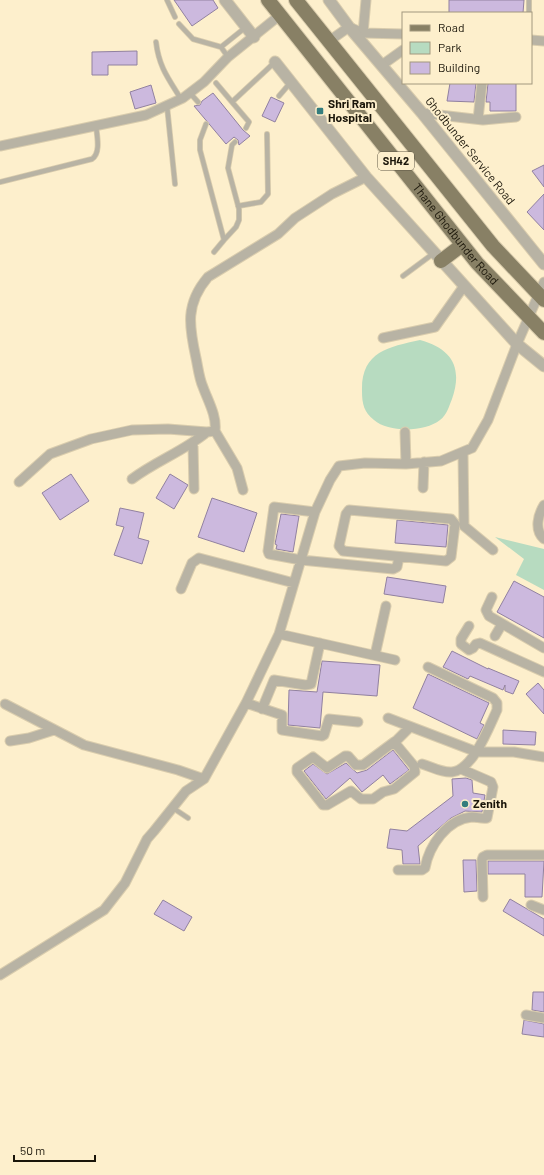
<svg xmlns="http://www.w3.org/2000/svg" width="544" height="1175" font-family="Barlow,sans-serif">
  <rect width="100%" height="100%" fill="#fdefcc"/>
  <!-- green -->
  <path fill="#b7dbc0" d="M 420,340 C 452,349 463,367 452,399 C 449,406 447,415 440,420 C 425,432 389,433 374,420 C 364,412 362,404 362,391 C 361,352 388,347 420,340 Z
    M 495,537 L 544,549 L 544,590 L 516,575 L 524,559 Z"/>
  <!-- building -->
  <path fill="#ccb9de" stroke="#9181a0" d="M 174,0 L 213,0 L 218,8 L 192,26 Z
    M 449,0 L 524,0 L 523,13 L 449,13 Z
    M 137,51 L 137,65 L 108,65 L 108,75 L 92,75 L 92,52 Z
    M 450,83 L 476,83 L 474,102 L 447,101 Z
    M 488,83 L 516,83 L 516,111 L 490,111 L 490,102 L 486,102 Z
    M 151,85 L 156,103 L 135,109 L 130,92 Z
    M 213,93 L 243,130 L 250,136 L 239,145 L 238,140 L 234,137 L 226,144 L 194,106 L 200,105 L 202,101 Z
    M 271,97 L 284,103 L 275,122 L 262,116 Z
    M 544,165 L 544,187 L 532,171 Z
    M 544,194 L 544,230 L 527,212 Z
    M 71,474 L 89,501 L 60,520 L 42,493 Z
    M 170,474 L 188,485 L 174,509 L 156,498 Z
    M 212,498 L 257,513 L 244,552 L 198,537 Z
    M 120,508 L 144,513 L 138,538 L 149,541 L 142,564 L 114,555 L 124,527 L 116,525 Z
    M 281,514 L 299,516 L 293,552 L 276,549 L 277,545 L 275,544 Z
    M 397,520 L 448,525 L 446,547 L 395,543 Z
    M 387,577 L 446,586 L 443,603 L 384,594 Z
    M 514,581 L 544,597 L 544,638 L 497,612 Z
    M 452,651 L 488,669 L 488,668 L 519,681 L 513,694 L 505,691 L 505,685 L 503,690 L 470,676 L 468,679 L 443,667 Z
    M 322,661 L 380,665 L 377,696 L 323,692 L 320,728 L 288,725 L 289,690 L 317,692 Z
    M 428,674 L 489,703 L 480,723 L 484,725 L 477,739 L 413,708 Z
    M 538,683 L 544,690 L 544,714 L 526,694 Z
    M 503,730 L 536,732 L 535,745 L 503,744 Z
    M 393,750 L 409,770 L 390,784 L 383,775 L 362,792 L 350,778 L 326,799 L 304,771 L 313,764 L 327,774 L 346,763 L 357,773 L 367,770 Z
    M 466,778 L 472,780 L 473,793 L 485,795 L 482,812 L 465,811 L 451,818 L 418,846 L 420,864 L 403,864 L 402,850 L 387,848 L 390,829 L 407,831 L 453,796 L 452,779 Z
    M 463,860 L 476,860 L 477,891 L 464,892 Z
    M 488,861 L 544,861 L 542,897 L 525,897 L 525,874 L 488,874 Z
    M 510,899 L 544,919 L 544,936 L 503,911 Z
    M 163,900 L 192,917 L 184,931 L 154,914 Z
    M 533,992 L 544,992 L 544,1012 L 532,1010 Z
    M 524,1020 L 544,1024 L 544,1037 L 522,1034 Z"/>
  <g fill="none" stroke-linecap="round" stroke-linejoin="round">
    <defs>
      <path id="service" d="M 167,0 L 175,17
        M 529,13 L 529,0
        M 179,24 L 193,39 L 221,47 L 228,57
        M 156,42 C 159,67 168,78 181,99
        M 221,47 L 246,27
        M 216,83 L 232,102
        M 190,93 L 198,102
        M 279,96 L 291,82
        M 167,106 L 175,184
        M 206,124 L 200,140 L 200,150 L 224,240 L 214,252
        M 246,128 L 249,122 L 232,102 L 275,62
        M 0,182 L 92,159 C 101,153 97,136 96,126
        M 238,206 L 261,202 L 268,194 L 267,134
        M 224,240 L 236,227 L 239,220 L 239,209 L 228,168 L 232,145 L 235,142
        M 403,276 L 434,253
        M 173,808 L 188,818"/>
      <path id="minor" d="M 363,33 L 366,0
        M 531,40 L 544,41
        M 329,41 L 349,27 L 363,33 L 403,34
        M 382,65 L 403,50
        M 422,113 L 483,120 L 516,117
        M 478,119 L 482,83
        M 0,146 L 146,115 L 183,98 L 204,82 L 228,57 L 280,15
        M 383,338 L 435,327 L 464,286
        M 215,431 L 237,468 L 243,490
        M 405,432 L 406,464
        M 193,444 L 194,489
        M 463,452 L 464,526 L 493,550
        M 132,479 C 156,461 184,451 207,432
        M 19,482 L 50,454 L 91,439 L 132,430 L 168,429 L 207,432 L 215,431 C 217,416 208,401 203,387 C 199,378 198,367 196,358 C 189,326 185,304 208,277 L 278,234 L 295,218 L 332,194 L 366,177
        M 423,488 L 424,462
        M 544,505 C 538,515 534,530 544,539
        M 349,510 L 451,519 L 455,524 L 451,557 L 446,561 L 343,551 L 339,546 L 346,514 Z
        M 315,512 L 274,507 L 268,551 L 269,554 L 301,560 L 393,569 L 397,567 L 399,557
        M 181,589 L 192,563 L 199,558 L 294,583
        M 492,597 L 486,610 L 489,616 L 544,648
        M 469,626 L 461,639 L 461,644 L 469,650 L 473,648 L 476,644 L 480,643 L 544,672
        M 279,634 L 395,660
        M 495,636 L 502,624
        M 375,655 L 386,606
        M 246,703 L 282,715 L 282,730 L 322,736 L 324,735 L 329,719 L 358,722
        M 5,704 L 84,745 L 178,770 L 204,779
        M 262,709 L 274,680 L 305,685 L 311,684 L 320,643
        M 388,718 L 477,752 L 514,752 L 544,757
        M 10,741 L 29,738 L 54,730
        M 394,742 L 414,766 L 415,772 L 394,789 L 383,792 L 373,799 L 361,799 L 351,791 L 327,805 L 323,805 L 297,772 L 297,768 L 313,757 L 327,768 L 345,756 L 348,756 L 356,765 L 363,765 L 394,742 L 397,740 L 410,727
        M 422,764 C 432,767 442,773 452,772 C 473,770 489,727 497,710 L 497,703 L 493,698 L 428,667
        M 398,870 L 422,870 L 425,868 C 429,846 447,819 472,817 C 477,817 482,819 487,818 L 493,787 L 491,782 L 461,769
        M 483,897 L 482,860 L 483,857 L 487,855 L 544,855
        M 531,905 L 544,910
        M 0,975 L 104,910 L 125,883 L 147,839 L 154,831 L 186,791 L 204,779 L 246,703 L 279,634 L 315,512 L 330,480 L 339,466 L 365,463 L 406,464 L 441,461 L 472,448 L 488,420 L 517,344 L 544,282
        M 526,1015 L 544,1018"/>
      <path id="tertiary" d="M 225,0 L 254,37
        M 329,0 L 349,27 L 422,113 L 544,264
        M 275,62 L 366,177 L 517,344 L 544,366"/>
      <g id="primary">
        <path id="s1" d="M 268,0 L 477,263 L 544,333"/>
        <path d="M 296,0 L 493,246 L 544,300"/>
        <path d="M 441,261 L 462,245"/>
      </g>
    </defs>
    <!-- service casing -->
    <use href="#service" stroke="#d9ccad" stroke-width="6"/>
    <!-- minor casing -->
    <use href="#minor" stroke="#d9ccad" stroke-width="11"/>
    <!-- tertiary casing -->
    <use href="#tertiary" stroke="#d9ccad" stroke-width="13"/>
    <!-- primary casing -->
    <use href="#primary" stroke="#d9ccad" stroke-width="16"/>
    <!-- service -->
    <use href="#service" stroke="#b8b3a4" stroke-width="4.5"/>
    <!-- minor -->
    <use href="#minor" stroke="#b8b3a4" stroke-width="9"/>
    <!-- tertiary -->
    <use href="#tertiary" stroke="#b8b3a4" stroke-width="11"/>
    <!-- primary -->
    <use href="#primary" stroke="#888065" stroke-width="14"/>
  </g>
  <!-- markers -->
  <g fill="#347d7e" stroke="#fdefcc" stroke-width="1.5">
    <rect x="316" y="107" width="8" height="8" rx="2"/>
    <circle cx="465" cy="804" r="4"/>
  </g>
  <g text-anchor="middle" stroke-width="4" stroke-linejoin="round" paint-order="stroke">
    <!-- shield labels -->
    <rect fill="#fdefcc" stroke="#5e5644" stroke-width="1" x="378" y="152" width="36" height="18" rx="3"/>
    <g font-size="11" font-weight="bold" fill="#1a1509">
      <text x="396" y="165">SH42</text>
    </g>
    <!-- poi labels -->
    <g font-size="12" font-weight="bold" fill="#1a1509" stroke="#fdefcc" text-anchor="start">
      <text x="328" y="108">Shri Ram<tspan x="328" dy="14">Hospital</tspan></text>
      <text x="473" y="808">Zenith</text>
    </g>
    <!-- street labels -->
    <g font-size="12" fill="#1a1509" stroke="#fdefcc">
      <text transform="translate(470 151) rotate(51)" y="4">Ghodbunder Service Road</text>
      <text dy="4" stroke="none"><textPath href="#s1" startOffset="300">Thane Ghodbunder Road</textPath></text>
    </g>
  </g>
  <!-- legend -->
  <rect x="402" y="12" width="130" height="72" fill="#fdefcc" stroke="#a2987e"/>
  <rect x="410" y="25" width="20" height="6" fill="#888065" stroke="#a2987e"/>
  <text x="438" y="32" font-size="12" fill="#1a1509">Road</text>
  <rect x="410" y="42" width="20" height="12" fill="#b7dbc0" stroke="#a2987e"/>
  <text x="438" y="52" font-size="12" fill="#1a1509">Park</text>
  <rect x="410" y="62" width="20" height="12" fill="#ccb9de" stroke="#a2987e"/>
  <text x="438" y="72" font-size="12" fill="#1a1509">Building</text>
  <!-- scale -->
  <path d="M14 1155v6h81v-6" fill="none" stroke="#1a1509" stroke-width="2"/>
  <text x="20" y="1155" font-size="12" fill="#1a1509" stroke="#fdefcc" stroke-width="3" paint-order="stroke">50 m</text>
</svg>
